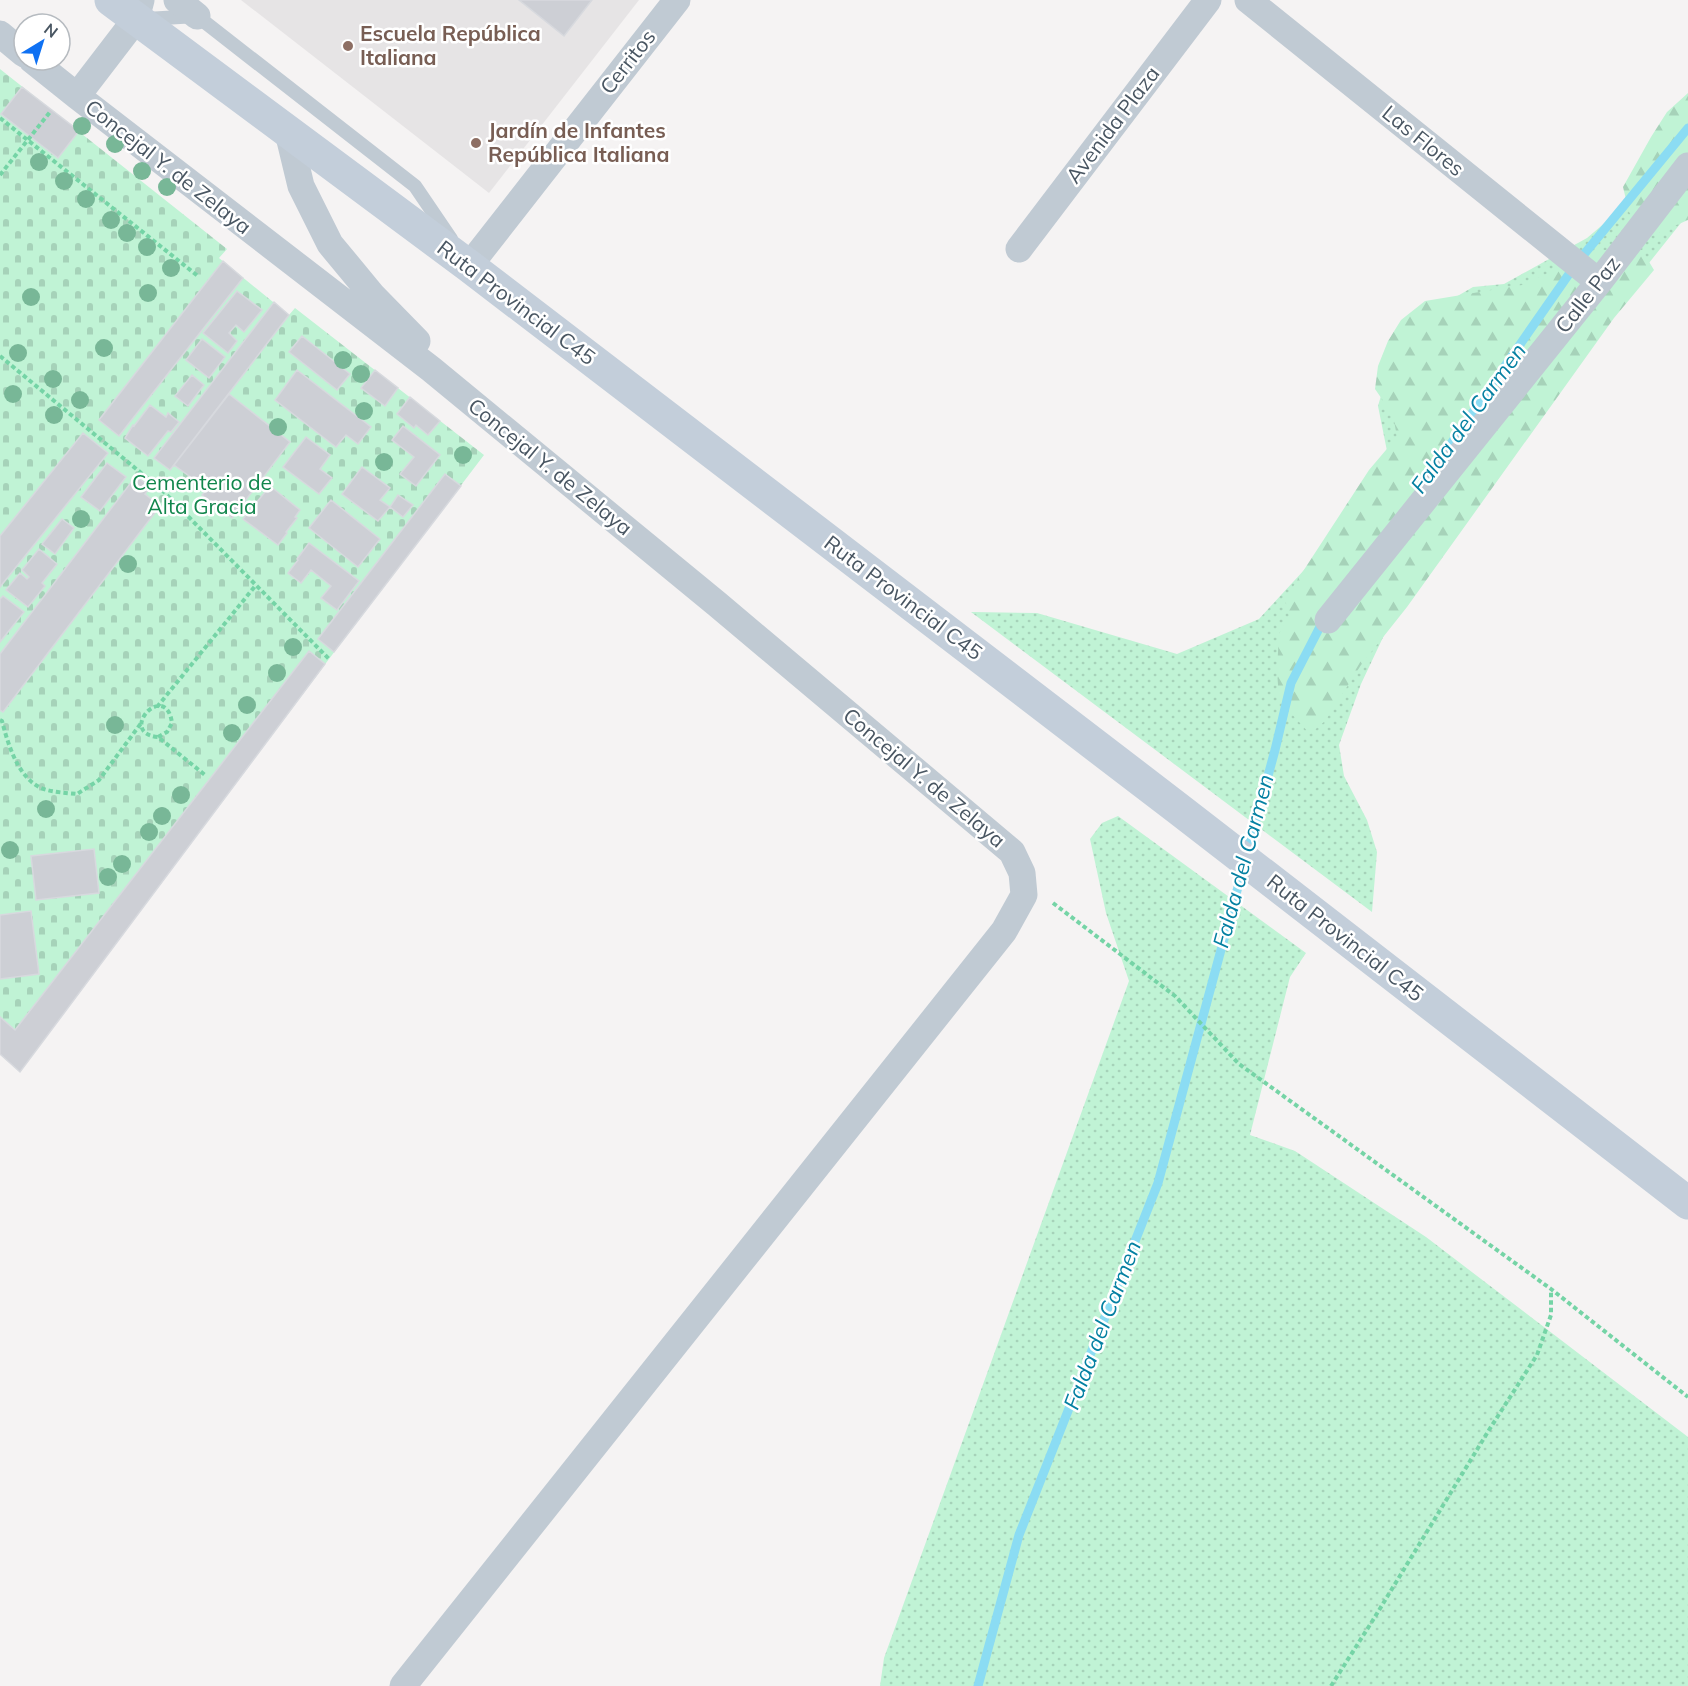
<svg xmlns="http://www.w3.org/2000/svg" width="1688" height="1686" font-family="Mulish,sans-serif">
  <defs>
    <pattern id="green-dots" width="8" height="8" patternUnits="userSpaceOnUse" patternTransform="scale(1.5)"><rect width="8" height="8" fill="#c0f3d5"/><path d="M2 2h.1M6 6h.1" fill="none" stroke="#a6d2b9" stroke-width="1.8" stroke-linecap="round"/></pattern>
    <pattern id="forest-firs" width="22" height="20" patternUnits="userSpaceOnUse" patternTransform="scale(1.5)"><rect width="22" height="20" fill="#c0f3d5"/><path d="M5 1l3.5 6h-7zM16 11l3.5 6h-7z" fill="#a6d2b9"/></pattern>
    <pattern id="cemetery-stones" width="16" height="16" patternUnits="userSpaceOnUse" patternTransform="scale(1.5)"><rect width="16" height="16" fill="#c0f3d5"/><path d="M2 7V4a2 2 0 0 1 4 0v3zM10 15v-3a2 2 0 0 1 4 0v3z" fill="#a6d2b9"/></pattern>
  </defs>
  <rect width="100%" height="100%" fill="#f5f3f3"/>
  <!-- education -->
  <path fill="#e6e4e5" d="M 241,0 L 639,0 L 489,193 Z"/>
  <!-- green -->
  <path fill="url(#green-dots)" d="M 1640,193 L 1688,214 L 1641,273 L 1394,614 L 1361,684 L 1339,745 L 1344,776 L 1367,820 L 1377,852 L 1372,912 L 971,612 L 1037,613 L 1177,654 L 1259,619 L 1351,519 L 1388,456 L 1378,406 L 1393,354 L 1430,312 L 1473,287 L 1504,284 L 1587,238 Z
    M 1118,816 L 1306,953 L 1290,977 L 1250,1135 L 1295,1151 L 1426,1237 L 1688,1437 L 1688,1686 L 880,1686 L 884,1658 L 1129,981 L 1106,913 L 1090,839 L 1102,823 Z"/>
  <!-- forest -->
  <path fill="url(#forest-firs)" d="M 1688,93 L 1688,220 L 1647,238 L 1629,212 L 1623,187 L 1651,137 L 1667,112 Z
    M 1600,250 L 1642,250 L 1654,270 L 1614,318 L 1407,607 L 1361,665 L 1325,721 L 1310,734 L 1279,700 L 1277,670 L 1279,634 L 1289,616 L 1285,599 L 1369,470 L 1397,437 L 1393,415 L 1375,389 L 1378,366 L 1388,341 L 1401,320 L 1425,301 L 1522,285 Z"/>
  <!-- cemetery -->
  <path fill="url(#cemetery-stones)" d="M 0,69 L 227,249 L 219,258 L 289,315 L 295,308 L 484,455 L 329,659 L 20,1072 L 0,1054 Z"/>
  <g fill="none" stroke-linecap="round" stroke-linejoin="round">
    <!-- stream -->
    <path stroke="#8bdcf3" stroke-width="9" d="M 1443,455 L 1576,264 L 1688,128
      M 978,1686 L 1019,1535 L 1158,1183 L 1275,750 L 1291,683 L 1324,619"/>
  </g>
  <!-- building -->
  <path fill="#cdcfd5" stroke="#d7d9de" stroke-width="1.5" d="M 519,0 L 592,0 L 564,36 Z
    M 22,87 L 79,131 L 58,158 L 1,114 Z
    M 223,261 L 243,278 L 119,436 L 99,420 Z
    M 237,291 L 262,310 L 244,332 L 236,325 L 229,333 L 237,341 L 228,353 L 203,333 Z
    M 274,302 L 289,315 L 170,470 L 154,458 Z
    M 302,336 L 350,374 L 337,390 L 289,352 Z
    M 202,339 L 225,357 L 209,378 L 186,360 Z
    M 297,370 L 371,427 L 358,444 L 346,435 L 336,447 L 275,400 Z
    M 375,370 L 398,388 L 385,406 L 361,388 Z
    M 192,375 L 204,385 L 188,406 L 175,396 Z
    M 229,394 L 290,442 L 232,518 L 202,495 L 207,489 L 174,465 Z
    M 410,397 L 440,421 L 428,435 L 416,425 L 414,428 L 397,414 Z
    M 150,405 L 166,417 L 168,413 L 179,422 L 171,432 L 168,431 L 148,456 L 125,438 L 133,425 L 134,426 Z
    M 403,426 L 440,455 L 416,486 L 400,474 L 414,457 L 392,440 Z
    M 83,433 L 108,453 L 0,587 L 0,536 Z
    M 306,437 L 330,455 L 320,469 L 332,478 L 319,494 L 283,467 Z
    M 107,463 L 126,477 L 100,511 L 81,497 Z
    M 362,467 L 390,488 L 380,500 L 390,507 L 378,521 L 342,494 Z
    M 445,474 L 461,486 L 334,652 L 318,639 Z
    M 136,476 L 150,487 L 145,494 L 160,506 L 3,712 L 0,710 L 0,654 Z
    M 270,486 L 300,510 L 295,517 L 297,518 L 286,532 L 287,533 L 278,545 L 243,519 Z
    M 398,495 L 413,505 L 403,517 L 390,507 Z
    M 331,500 L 380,539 L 358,567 L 309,528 Z
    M 62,519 L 74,528 L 55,554 L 42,544 Z
    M 309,543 L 359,581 L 337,610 L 321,598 L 331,586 L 311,570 L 301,583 L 288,573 L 298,560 L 297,559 Z
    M 39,549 L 57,564 L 42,583 L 45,586 L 28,607 L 6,590 L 20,573 L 27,579 L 29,577 L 22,570 Z
    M 3,596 L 24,612 L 0,642 L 0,599 Z
    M 309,651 L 325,664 L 20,1072 L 0,1054 L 0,1017 L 15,1030 Z
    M 94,849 L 99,893 L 36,900 L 31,856 Z
    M 31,911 L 39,974 L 0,979 L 0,915 Z"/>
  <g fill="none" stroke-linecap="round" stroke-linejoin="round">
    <!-- path -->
    <path stroke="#75d4a6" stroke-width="4" stroke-dasharray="4.5 3" stroke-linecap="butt" d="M 0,118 L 199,277
      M 0,175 L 50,112
      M 0,356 L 164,492 L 329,659
      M 157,707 L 256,585
      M 0,720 L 2,721 C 8,744 17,775 39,787 C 48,792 67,793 77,794 L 99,780 L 142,722
      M 158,737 L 167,732 L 172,723 C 166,679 116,733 158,737 L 205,775
      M 1053,903 L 1175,996 L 1239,1064 L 1551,1289 L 1688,1397
      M 1331,1686 L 1373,1620 L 1489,1430 L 1537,1355 L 1551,1315 L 1551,1290"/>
    <!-- service -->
    <path stroke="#c0cad3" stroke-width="14" d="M 146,19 L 197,16 L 415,186 L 451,239"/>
    <!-- minor -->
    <path stroke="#c0cad3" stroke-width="27" d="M 177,0 L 197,16
      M 1248,0 L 1599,282
      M 0,34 L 24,54
      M 32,60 L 77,96 L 431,369 L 717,604 L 1012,852 L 1022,873 L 1024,895 L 1004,931 L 403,1686
      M 77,96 L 136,19 L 141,0
      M 288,132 L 301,186 L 330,244 L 373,296 L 417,341
      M 1019,249 L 1208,0
      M 469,266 L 677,0
      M 1328,620 L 1599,282 L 1688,166"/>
    <!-- secondary -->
    <path stroke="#c3ceda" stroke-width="33" d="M 111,0 L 469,266 L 1176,807 L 1688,1203"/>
  </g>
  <!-- trees -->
  <g fill="#78b797">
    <circle cx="82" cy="126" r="9"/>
    <circle cx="115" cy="144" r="9"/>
    <circle cx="39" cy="162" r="9"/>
    <circle cx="142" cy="171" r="9"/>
    <circle cx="64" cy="181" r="9"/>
    <circle cx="167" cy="187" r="9"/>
    <circle cx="86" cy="199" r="9"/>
    <circle cx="111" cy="220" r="9"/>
    <circle cx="127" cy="233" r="9"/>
    <circle cx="147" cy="247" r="9"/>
    <circle cx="171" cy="268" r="9"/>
    <circle cx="148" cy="293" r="9"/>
    <circle cx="31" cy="297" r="9"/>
    <circle cx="104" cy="348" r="9"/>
    <circle cx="18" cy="353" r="9"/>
    <circle cx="343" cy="360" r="9"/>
    <circle cx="361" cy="374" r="9"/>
    <circle cx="53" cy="379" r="9"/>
    <circle cx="13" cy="394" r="9"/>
    <circle cx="80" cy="400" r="9"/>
    <circle cx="364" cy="411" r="9"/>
    <circle cx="54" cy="415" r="9"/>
    <circle cx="278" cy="427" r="9"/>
    <circle cx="463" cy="455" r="9"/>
    <circle cx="384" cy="462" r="9"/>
    <circle cx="81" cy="519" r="9"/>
    <circle cx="128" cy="564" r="9"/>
    <circle cx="293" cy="647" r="9"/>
    <circle cx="277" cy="673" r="9"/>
    <circle cx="247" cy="705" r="9"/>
    <circle cx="115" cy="725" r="9"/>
    <circle cx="232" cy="733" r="9"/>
    <circle cx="181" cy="795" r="9"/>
    <circle cx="46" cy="809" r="9"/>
    <circle cx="162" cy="816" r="9"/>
    <circle cx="149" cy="832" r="9"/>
    <circle cx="10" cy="850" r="9"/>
    <circle cx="122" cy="864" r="9"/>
    <circle cx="108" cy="877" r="9"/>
  </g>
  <!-- markers -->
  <g fill="#8d6e63" stroke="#fff" stroke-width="2">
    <circle cx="348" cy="46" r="6"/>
    <circle cx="476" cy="143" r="6"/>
  </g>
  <g text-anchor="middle" stroke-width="5" stroke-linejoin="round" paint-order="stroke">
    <!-- education labels -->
    <g font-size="21" font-weight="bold" fill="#785e54" stroke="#fff" text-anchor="start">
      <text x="360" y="41">Escuela República<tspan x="360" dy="24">Italiana</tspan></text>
      <text x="488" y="138">Jardín de Infantes<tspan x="488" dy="24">República Italiana</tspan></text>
    </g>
    <!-- street labels -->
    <g font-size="21" fill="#495662" stroke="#fff">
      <text transform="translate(628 62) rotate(-52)" y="7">Cerritos</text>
      <text transform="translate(1113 125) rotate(-53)" y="7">Avenida Plaza</text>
      <text transform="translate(1423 141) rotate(39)" y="7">Las Flores</text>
      <text transform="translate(168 167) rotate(38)" y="7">Concejal Y. de Zelaya</text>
      <text transform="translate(1588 295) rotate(-52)" y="7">Calle Paz</text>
      <text transform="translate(516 303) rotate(37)" y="7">Ruta Provincial C45</text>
      <text transform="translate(550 467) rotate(39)" y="7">Concejal Y. de Zelaya</text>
      <text transform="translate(903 598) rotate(37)" y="7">Ruta Provincial C45</text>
      <text transform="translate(924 778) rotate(40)" y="7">Concejal Y. de Zelaya</text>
      <text transform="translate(1345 938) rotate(38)" y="7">Ruta Provincial C45</text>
    </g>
    <!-- park labels -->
    <g font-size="21" fill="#11864c" stroke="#fff">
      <text x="202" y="490">Cementerio de<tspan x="202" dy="24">Alta Gracia</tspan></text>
    </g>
    <!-- water labels -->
    <g font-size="22" font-style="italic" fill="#0480a2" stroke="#fff">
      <text transform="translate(1468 418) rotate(-54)" y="8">Falda del Carmen</text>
      <text transform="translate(1243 861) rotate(-75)" y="8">Falda del Carmen</text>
      <text transform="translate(1102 1325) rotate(-69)" y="8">Falda del Carmen</text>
    </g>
  </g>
  <!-- north arrow -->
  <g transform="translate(42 42) rotate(38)"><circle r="28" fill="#ffffff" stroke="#b6bbc0" stroke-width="1.5"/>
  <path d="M0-4.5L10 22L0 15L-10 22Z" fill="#0f71f3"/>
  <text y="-9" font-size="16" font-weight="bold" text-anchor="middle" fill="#495662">N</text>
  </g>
</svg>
